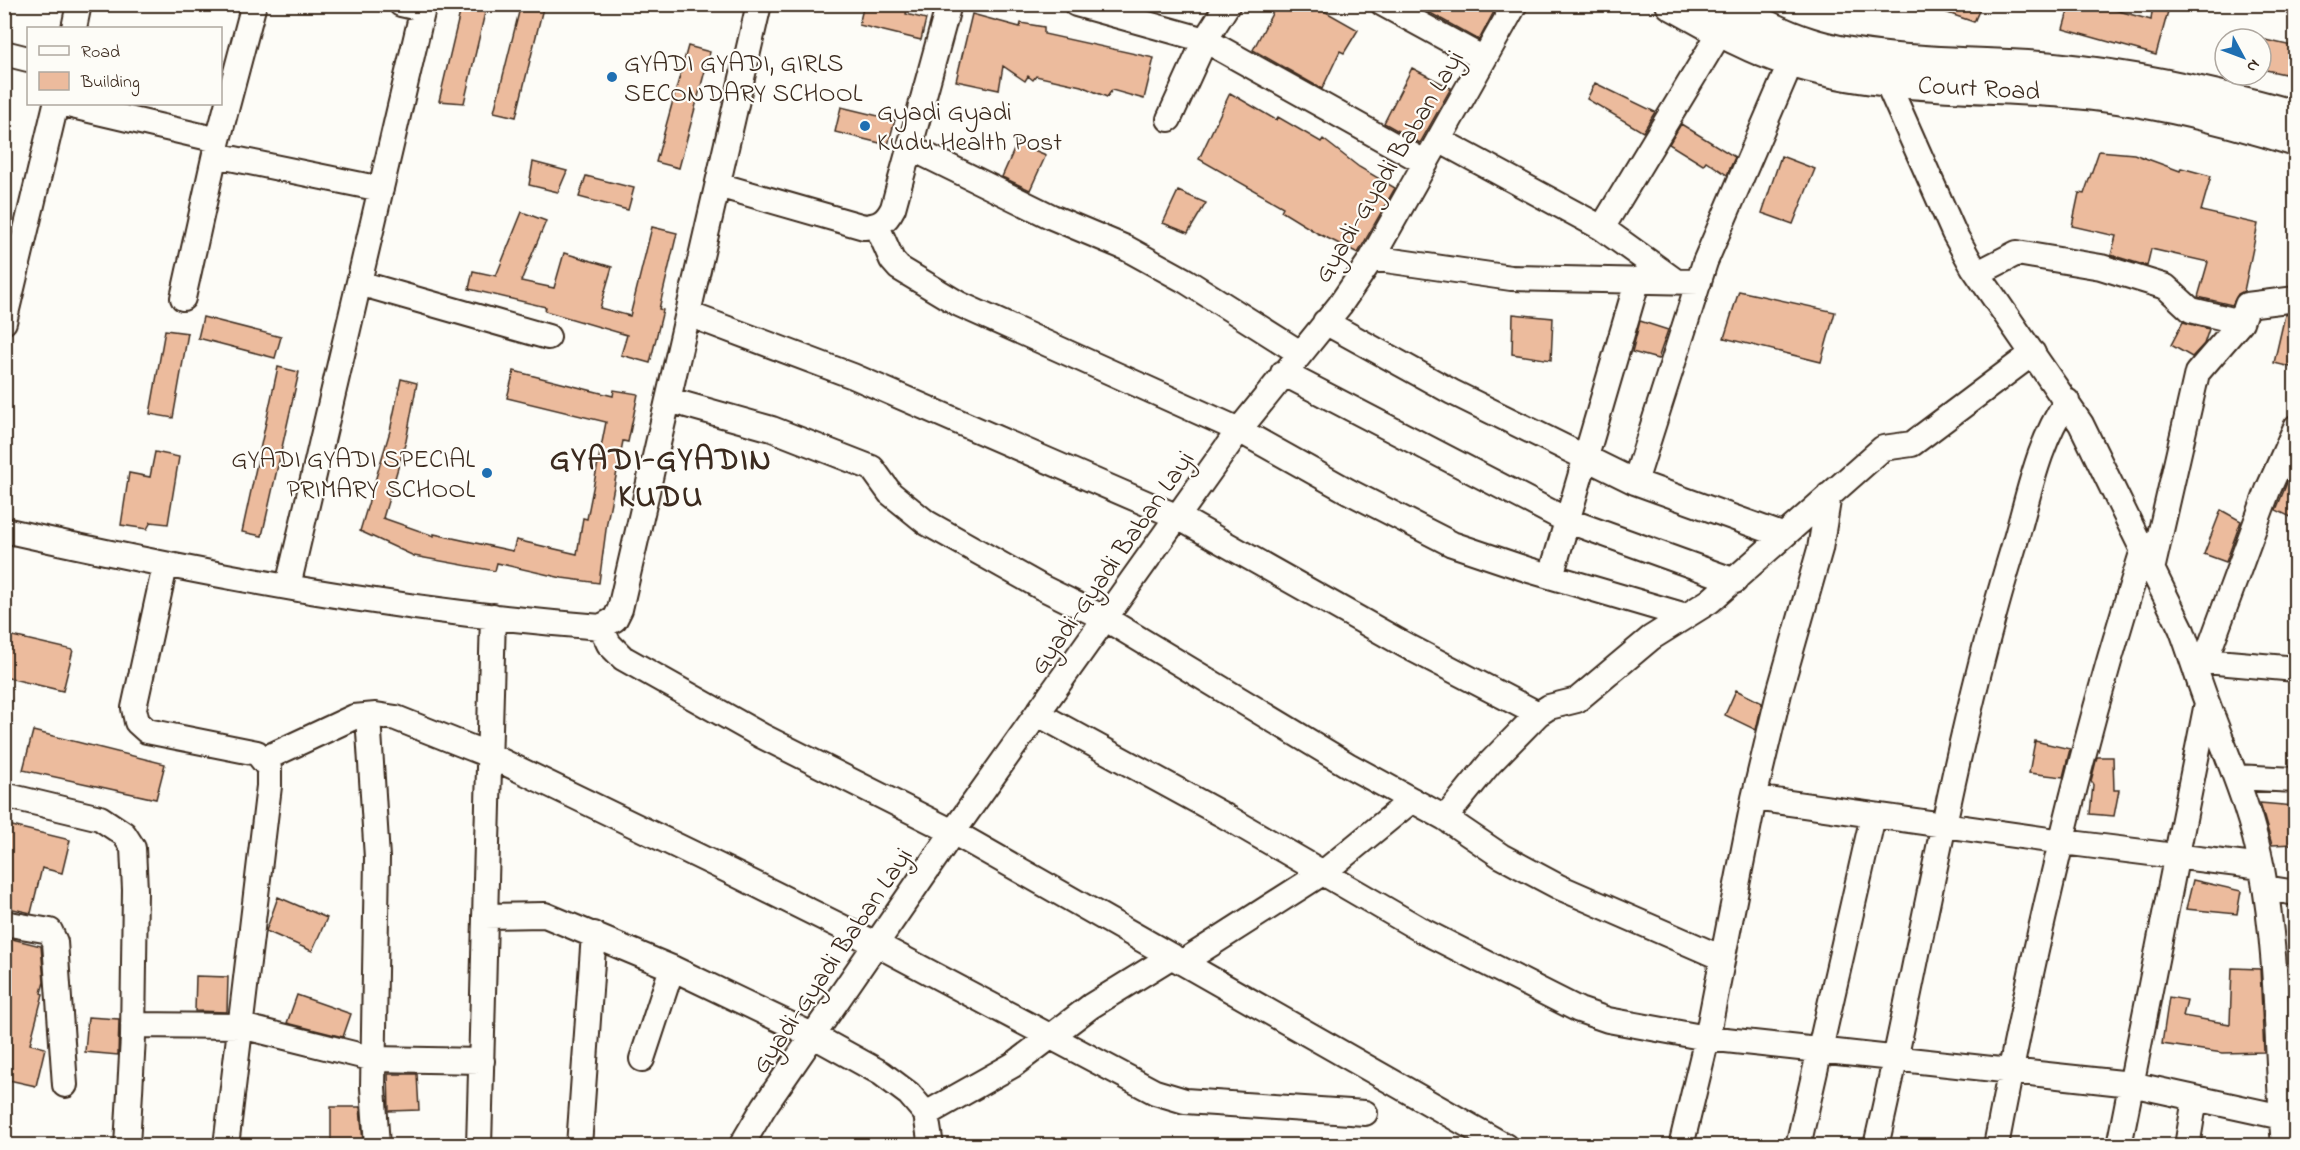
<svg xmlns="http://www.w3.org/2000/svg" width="2300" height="1150" font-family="'Indie Flower',sans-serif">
  <rect width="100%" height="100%" fill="#fdfcf7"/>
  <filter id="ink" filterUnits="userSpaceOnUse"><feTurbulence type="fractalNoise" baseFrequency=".0167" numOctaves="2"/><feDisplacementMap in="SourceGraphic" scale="12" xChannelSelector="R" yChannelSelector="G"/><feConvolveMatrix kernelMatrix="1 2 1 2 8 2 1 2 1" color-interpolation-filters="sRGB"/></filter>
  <g filter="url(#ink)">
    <!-- building -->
    <path fill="#ecbb9d" stroke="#3b2a1e" stroke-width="1.5" d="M 462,4 L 487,4 L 464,103 L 439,101 Z
      M 521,4 L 544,4 L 516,117 L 494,112 Z
      M 864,4 L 908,4 L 906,14 L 926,19 L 921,40 L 859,25 Z
      M 1277,4 L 1312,4 L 1358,30 L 1344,53 L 1340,51 L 1322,89 L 1253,50 Z
      M 1414,4 L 1498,4 L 1479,40 Z
      M 1930,4 L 1982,4 L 1974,22 L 1930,7 Z
      M 2070,4 L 2094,4 L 2151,20 L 2153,4 L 2170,4 L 2156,55 L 2063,29 Z
      M 972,14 L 1020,27 L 1021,23 L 1044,27 L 1044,34 L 1154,58 L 1144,99 L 1112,90 L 1107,97 L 1081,86 L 1036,76 L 1033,80 L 1028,76 L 1025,81 L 1003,66 L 999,90 L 956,81 Z
      M 2261,39 L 2292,46 L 2285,74 L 2261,69 Z
      M 688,46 L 710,52 L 679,168 L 656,162 Z
      M 1412,68 L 1451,88 L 1420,143 L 1384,123 Z
      M 1595,83 L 1655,112 L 1643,132 L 1587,99 Z
      M 1230,93 L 1276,120 L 1278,117 L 1321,142 L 1323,139 L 1359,167 L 1395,188 L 1358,253 L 1317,233 L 1281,211 L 1283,207 L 1199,159 Z
      M 841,107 L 895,120 L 888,145 L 835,132 Z
      M 1681,124 L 1735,157 L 1727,175 L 1706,161 L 1703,165 L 1669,144 Z
      M 1017,143 L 1046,155 L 1030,190 L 1002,177 Z
      M 2099,151 L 2134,154 L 2180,171 L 2181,168 L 2211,176 L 2201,211 L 2258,224 L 2244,291 L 2238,294 L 2232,305 L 2198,297 L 2208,262 L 2151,249 L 2147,266 L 2111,255 L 2116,236 L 2072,226 L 2079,193 L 2084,194 Z
      M 1781,156 L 1815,169 L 1793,224 L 1762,213 Z
      M 533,162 L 567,171 L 558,192 L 529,185 Z
      M 586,176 L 634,188 L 628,210 L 579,197 Z
      M 1178,191 L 1206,203 L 1188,233 L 1163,223 Z
      M 522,212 L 546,221 L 521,281 L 554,288 L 564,253 L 612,267 L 600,308 L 630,316 L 652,227 L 677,233 L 659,309 L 663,310 L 650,363 L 621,355 L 627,335 L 545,311 L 546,307 L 469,289 L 473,271 L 496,276 Z
      M 1739,291 L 1835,312 L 1821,362 L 1724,338 Z
      M 2295,313 L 2295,368 L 2274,363 L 2285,315 Z
      M 1513,314 L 1553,318 L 1551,360 L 1512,354 Z
      M 203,317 L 281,337 L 275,358 L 198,338 Z
      M 1640,321 L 1668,330 L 1658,359 L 1632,352 Z
      M 2183,322 L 2209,329 L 2204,344 L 2192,357 L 2171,345 Z
      M 165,330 L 188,333 L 173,418 L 150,414 Z
      M 278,367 L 299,372 L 262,536 L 242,532 Z
      M 514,371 L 613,396 L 614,390 L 638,394 L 628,442 L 623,441 L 607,522 L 599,583 L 562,578 L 497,563 L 495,571 L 414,556 L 360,531 L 390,431 L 401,379 L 417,383 L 406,441 L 383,518 L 434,536 L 434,534 L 513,551 L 516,540 L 577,554 L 583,518 L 587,519 L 606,422 L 507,398 Z
      M 155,452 L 179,457 L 168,524 L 151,522 L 147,529 L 121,525 L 129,473 L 150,477 Z
      M 2295,463 L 2295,519 L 2276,510 Z
      M 2221,510 L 2241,521 L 2226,562 L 2204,554 Z
      M 4,634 L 73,650 L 63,691 L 4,677 Z
      M 1736,690 L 1762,703 L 1756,730 L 1725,715 Z
      M 33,731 L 165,764 L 156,799 L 23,770 Z
      M 2035,741 L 2070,749 L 2063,777 L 2029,773 Z
      M 2097,757 L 2113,757 L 2114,790 L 2119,790 L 2114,816 L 2090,814 L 2093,785 L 2091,781 Z
      M 2260,803 L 2295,806 L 2295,844 L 2272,845 Z
      M 4,824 L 70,840 L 62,873 L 42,868 L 31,913 L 4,907 Z
      M 2193,880 L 2241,891 L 2237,914 L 2186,909 Z
      M 278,897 L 327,918 L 312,951 L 266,931 Z
      M 8,938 L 41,946 L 44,982 L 41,993 L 43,994 L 30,1044 L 45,1048 L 36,1086 L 4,1079 L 4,1059 L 11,1032 L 4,1031 L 4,954 Z
      M 2232,968 L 2260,969 L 2264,1052 L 2223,1053 L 2162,1044 L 2169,997 L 2187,1000 L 2183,1016 L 2230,1024 Z
      M 196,976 L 228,977 L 227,1012 L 195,1011 Z
      M 297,995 L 351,1014 L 343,1037 L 287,1023 Z
      M 88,1017 L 119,1019 L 118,1055 L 85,1052 Z
      M 388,1074 L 417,1074 L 419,1110 L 389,1111 Z
      M 331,1107 L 360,1107 L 363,1143 L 331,1143 Z"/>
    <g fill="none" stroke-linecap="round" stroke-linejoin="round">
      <defs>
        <path id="minor" d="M 401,4 L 423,9
          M 1076,4 L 1205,40 L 1228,4
          M 1383,4 L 1484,59
          M 74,28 L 79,4
          M 4,53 L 28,59
          M 1887,82 L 1954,233 L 1973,267 L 2081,424 L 2181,628 C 2191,654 2198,680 2208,705 C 2228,759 2252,812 2262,869 C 2279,960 2276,1054 2284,1146
          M 64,104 L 218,140
          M 1169,119 L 1205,40 L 1426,163
          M 1439,140 L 1602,228 L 1674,280
          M 909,147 L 1052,217 L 1126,248 L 1186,281 L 1300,353
          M 215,155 L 381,189
          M 718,185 L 864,227 C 879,226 886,222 893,208 L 949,4
          M 877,226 L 892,260 L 899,268 L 959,304 L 1239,430 L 1348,491 L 1452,544 L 1529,570 L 1686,616
          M 1602,228 L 1721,31
          M 1372,258 L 1511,278 L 1699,282
          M 1978,273 L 2017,253 L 2101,267 L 2166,287 L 2191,310 L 2241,322 L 2247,305 L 2296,299
          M 359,283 L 548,337
          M 183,298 L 218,140 L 254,4
          M 688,314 L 853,376 L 1178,517 L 1405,645 L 1538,714
          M 4,322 L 56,104
          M 1325,322 L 1452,392 L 1635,482 L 1782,535
          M 1283,373 L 1566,520 L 1735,581
          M 669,400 L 772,429 L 872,468 L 890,493 L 927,523 L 1041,587 L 1106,619 L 1348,765 L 1445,818 L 1501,856 L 1559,887 L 1722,958
          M 1635,482 L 1705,262 L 1791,62
          M 4,530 C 201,574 400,612 601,627 L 615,619 L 620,609 L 759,4
          M 165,566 L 134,708 L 137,722 L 147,731 L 257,753 L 269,768 L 269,786 L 226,1146
          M 2152,570 L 2197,373 L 2241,322
          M 1551,576 L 1638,279
          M 288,586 L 424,4
          M 601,627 L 609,644 L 623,658 L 762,736 L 953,832 L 1505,1146
          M 2194,660 L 2296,669
          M 2205,661 L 2268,490 L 2296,427
          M 1038,714 L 1225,816 L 1423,931 L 1579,1010 L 1608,1020 L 1707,1038 L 2131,1084 L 2296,1120
          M 368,716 L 377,858 L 373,1087 L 377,1146
          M 264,759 L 354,717 L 376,715 L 396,718 L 489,755 L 731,872 L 876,944 L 1155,1092 L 1185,1101 L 1365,1113
          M 2236,777 L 2296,780
          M 4,795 L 100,818 L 124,834 L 133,848 L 135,890 L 133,1037 L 127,1146
          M 1754,798 L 2063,842 L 2262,867
          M 1445,818 L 1489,764 L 1538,714 L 1549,707 L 1577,700 L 1651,638 L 1710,601 L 1883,448 L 1912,444 L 2033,353
          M 2265,888 L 2296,893
          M 485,916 L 545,915 L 672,968 L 814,1036 L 881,1073 L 909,1094 L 926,1114 L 931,1146
          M 4,923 L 50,931 L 55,942 L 65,1085
          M 1183,962 L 1324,872 L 1412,800
          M 133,1025 L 241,1026 L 374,1059 L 482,1061
          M 642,1059 L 672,968
          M 926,1114 L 1013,1065 L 1091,1006 L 1172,956
          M 479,1146 L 493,616
          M 579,1146 L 594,934
          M 741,1146 L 764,1107 L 953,832 L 1239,430 L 1340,305 L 1372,258 L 1515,4
          M 1681,1146 L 1707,1038 L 1754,798 L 1779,693 L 1820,549 L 1829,495
          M 1798,1146 L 1873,816
          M 1876,1146 C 1922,947 1953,744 2013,549 C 2028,500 2037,444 2067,401
          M 1996,1146 C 2034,945 2080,745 2143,550
          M 2119,1146 L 2207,703
          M 2187,1146 L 2195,1099"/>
        <path id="major" d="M 1671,4 C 1708,24 1745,47 1786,60 C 1876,89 1972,85 2065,92 C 2144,98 2220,117 2296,141
          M 1726,4 C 1753,19 1780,34 1809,43 C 1880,66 1978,61 2054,68 C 2135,76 2217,94 2296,116"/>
      </defs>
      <!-- minor casing -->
      <use href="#minor" stroke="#3b2a1e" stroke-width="28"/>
      <!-- major casing -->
      <use href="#major" stroke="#3b2a1e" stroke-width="34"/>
      <!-- minor -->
      <use href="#minor" stroke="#fdfcf7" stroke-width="24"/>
      <!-- major -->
      <use href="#major" stroke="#fdfcf7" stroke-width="30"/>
    </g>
  </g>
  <!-- markers -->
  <g fill="#1f6fb2" stroke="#fdfcf7" stroke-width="2">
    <circle cx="612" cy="77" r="6"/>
    <circle cx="865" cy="126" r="6"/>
    <circle cx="487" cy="473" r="6"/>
  </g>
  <g text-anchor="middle" stroke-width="4.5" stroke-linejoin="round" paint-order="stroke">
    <!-- poi labels -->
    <g font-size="26" fill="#3b2a1e" stroke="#fdfcf7" text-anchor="start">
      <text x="624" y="71">GYADI GYADI, GIRLS<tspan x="624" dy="30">SECONDARY SCHOOL</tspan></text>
      <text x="877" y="120">Gyadi Gyadi<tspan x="877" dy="30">Kudu Health Post</tspan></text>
      <text x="475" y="467" text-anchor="end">GYADI GYADI SPECIAL<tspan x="475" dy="30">PRIMARY SCHOOL</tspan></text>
    </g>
    <!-- street labels -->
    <g font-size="26" fill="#3b2a1e" stroke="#fdfcf7">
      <text transform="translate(1979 87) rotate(3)" y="9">Court Road</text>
      <text transform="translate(1388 166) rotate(-59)" y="9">Gyadi-Gyadi Baban Layi</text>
      <text transform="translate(1111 562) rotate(-55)" y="9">Gyadi-Gyadi Baban Layi</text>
      <text transform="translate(831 960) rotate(-56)" y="9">Gyadi-Gyadi Baban Layi</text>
    </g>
    <!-- district labels -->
    <g font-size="32" font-weight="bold" letter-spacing="1.5" fill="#3b2a1e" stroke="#fdfcf7">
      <text x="661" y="469">GYADI-GYADIN<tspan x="661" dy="37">KUDU</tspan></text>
    </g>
  </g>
  <!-- margin -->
  <rect width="2300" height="1150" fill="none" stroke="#fdfcf7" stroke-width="24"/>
  <rect x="12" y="12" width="2276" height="1126" fill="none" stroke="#3b2a1e" stroke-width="2" filter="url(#ink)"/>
  <!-- legend -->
  <rect x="27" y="27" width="195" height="78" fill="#fdfcf7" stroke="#afa8a0" stroke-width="1.5"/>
  <rect x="39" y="46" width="30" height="9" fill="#fdfcf7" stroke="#afa8a0" stroke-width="1.5"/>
  <text x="81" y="57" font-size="18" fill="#3b2a1e">Road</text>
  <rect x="39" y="72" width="30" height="18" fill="#ecbb9d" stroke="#afa8a0" stroke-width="1.5"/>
  <text x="81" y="87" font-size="18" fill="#3b2a1e">Building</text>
  <!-- north arrow -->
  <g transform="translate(2243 57) rotate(131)"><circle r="28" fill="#fdfcf7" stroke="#afa8a0" stroke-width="1.5"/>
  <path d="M0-4.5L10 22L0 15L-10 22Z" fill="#1f6fb2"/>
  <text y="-9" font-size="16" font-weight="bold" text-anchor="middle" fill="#3b2a1e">N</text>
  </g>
</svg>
